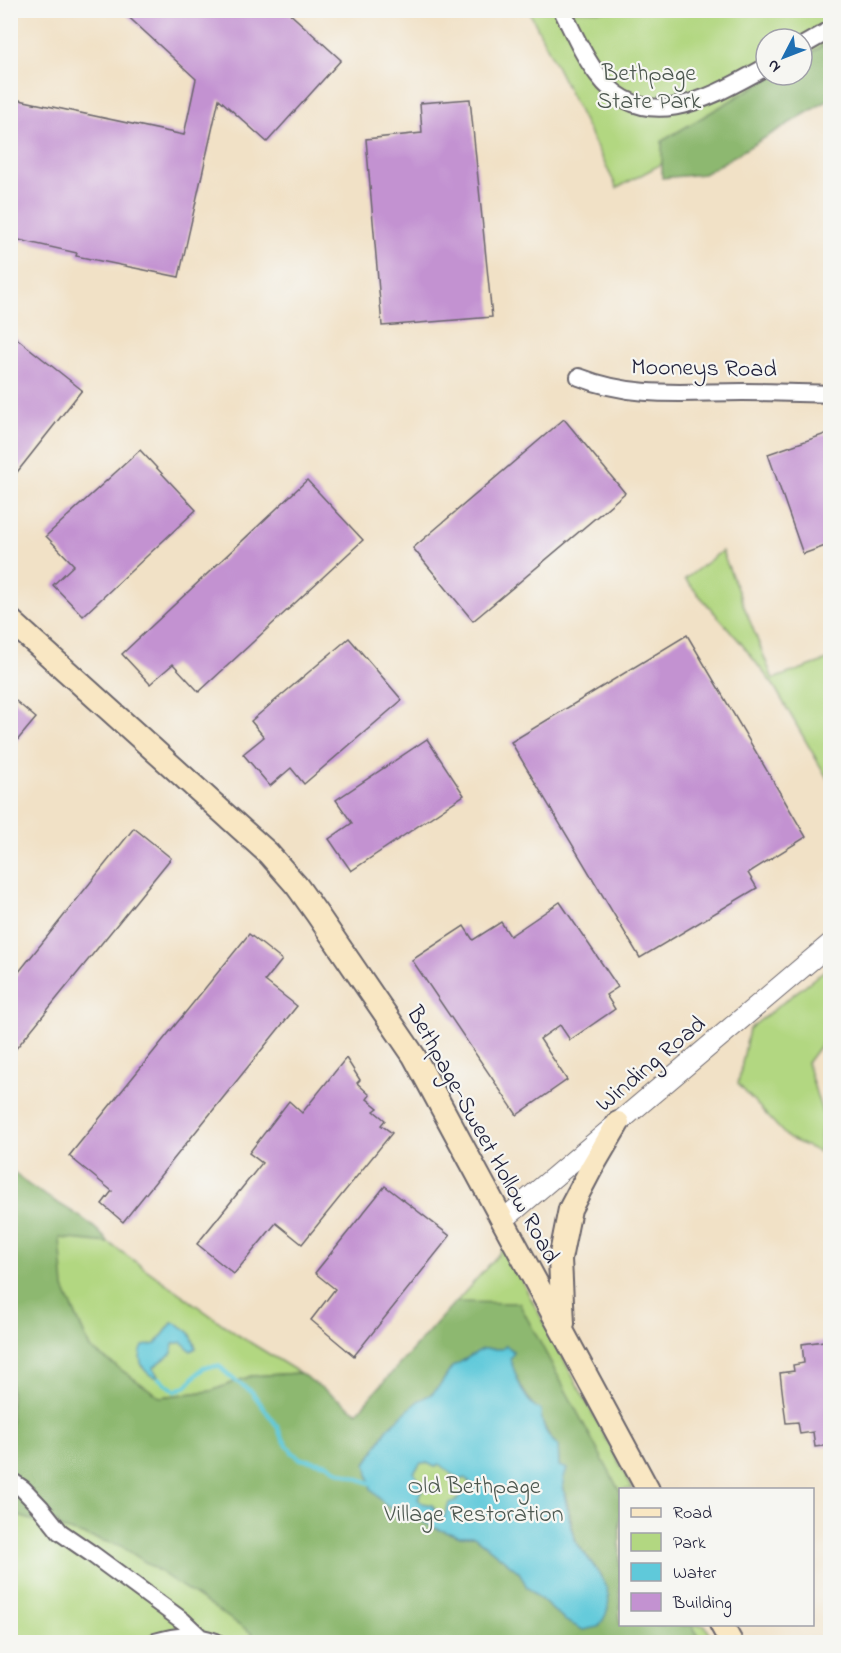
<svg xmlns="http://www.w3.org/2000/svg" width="841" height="1653" font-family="'Indie Flower',sans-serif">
  <rect width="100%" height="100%" fill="#f6f6f2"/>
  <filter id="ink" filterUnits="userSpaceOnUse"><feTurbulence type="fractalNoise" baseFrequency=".0167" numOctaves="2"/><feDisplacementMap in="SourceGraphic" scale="12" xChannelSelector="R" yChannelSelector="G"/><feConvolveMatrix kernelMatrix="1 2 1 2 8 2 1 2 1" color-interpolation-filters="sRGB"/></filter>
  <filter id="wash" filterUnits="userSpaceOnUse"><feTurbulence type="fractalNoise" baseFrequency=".008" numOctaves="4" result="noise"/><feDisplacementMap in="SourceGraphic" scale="24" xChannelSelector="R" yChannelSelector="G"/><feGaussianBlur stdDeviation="1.35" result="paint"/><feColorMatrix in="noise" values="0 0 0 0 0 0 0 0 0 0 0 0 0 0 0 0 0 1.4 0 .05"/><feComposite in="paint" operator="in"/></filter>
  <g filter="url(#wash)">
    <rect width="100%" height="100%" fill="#f1e1c6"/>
    <!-- green -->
    <path fill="#b2d781" stroke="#6a7c5e" stroke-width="1.5" fill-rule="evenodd" d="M 529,11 L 830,11 L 830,73 L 617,188 ZM 766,39 L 802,39 L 802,75 L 766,75 Z
      M 722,551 L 773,679 L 830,659 L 830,783 L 774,686 L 741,643 L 685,579 Z
      M 830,966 L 830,1032 L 807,1063 L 823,1116 L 819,1152 L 788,1138 L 738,1084 L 749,1029 Z
      M 10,1172 L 238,1335 L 300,1373 L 251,1376 L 211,1391 L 160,1397 L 90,1348 L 73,1309 L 58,1335 L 284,1496 L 504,1248 L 633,1489 L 620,1490 L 620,1624 L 705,1625 L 714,1642 L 11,1642 ZM 172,1323 L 178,1324 L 190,1333 L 196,1348 L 181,1342 L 173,1344 L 153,1368 L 159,1377 L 142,1367 L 141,1359 L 156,1344 Z"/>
    <!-- forest -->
    <path fill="#8db86f" stroke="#586d55" stroke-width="1.5" fill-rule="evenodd" d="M 830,41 L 830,99 L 704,174 L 662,178 L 662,141 L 774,75 L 802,75 L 802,58 Z
      M 10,1169 C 16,1174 22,1180 29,1185 C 56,1204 88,1216 109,1243 L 60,1238 L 64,1288 L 90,1348 L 160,1397 L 211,1391 L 251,1376 L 300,1373 L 357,1412 L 455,1302 L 519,1303 L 620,1492 L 620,1624 L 692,1625 L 702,1642 L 261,1642 L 250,1632 L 121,1546 L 62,1529 L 11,1475 ZM 491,1349 L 502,1349 C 510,1360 514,1370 519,1382 C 525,1395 535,1406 541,1419 C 546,1430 549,1438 558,1446 L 559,1467 L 576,1542 L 601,1575 L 564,1620 L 527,1587 L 519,1572 L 474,1536 L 458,1536 L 435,1528 L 408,1514 L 396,1511 L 366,1464 L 388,1428 L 418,1401 L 433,1393 L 441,1384 L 452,1367 Z
      M 10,1491 L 27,1503 L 41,1523 L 11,1514 Z"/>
    <!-- water -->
    <path fill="#5fc9da" stroke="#40768a" stroke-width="1.5" fill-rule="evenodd" d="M 172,1323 L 178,1324 L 190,1333 L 196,1348 L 191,1351 L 182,1342 L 173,1344 L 172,1353 L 153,1368 L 159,1378 C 143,1375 136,1360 143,1346 L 156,1344 Z
      M 506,1345 L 514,1352 L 510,1359 C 517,1376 523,1403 541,1410 C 541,1426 547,1436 558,1446 L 559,1466 L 567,1469 C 566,1473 563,1478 563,1483 C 563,1491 572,1535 576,1542 C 578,1547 584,1553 587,1557 C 604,1580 620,1601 598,1627 L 583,1630 L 564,1620 L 527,1587 L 519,1572 L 474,1536 L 458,1536 L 435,1528 L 408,1514 L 396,1511 L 385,1505 L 371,1489 L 366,1464 L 388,1428 L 418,1401 L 433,1393 L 441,1384 L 452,1367 L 482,1349 L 502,1349 ZM 421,1463 L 427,1463 L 435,1467 L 439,1464 L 459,1480 L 465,1478 L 472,1485 L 473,1489 L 462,1492 L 457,1500 L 449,1503 L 444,1517 L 439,1516 L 432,1505 L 422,1503 L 418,1499 L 424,1489 L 414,1472 Z"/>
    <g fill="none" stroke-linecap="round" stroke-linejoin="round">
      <!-- stream -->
      <path stroke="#5fc9da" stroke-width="4.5" d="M 159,1378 L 175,1391 L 186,1386 L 204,1367 L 219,1366 L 232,1378 L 252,1392 L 277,1426 L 281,1436 L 292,1452 L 301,1459 L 328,1464 L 338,1471 L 370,1483"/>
    </g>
    <g id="blocks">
      <!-- building -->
      <path fill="#c392d1" d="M 121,10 L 286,10 L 341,60 L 267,142 L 219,99 L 179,277 L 76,256 L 77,253 L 10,238 L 10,98 L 184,135 L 196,79 Z
        M 470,99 L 492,317 L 382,326 L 366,139 L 422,133 L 420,103 Z
        M 10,333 L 82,390 L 10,481 Z
        M 564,419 L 625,493 L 473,621 L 413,548 Z
        M 831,432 L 831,544 L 803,554 L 768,454 Z
        M 140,450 L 196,510 L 83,616 L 53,585 L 74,565 L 46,536 Z
        M 307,480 L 363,540 L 199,692 L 173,664 L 150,684 L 122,654 Z
        M 687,635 L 806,837 L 748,873 L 757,888 L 640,958 L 511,742 Z
        M 349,638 L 402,700 L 304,784 L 291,768 L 270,786 L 243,754 L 264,737 L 251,721 Z
        M 10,696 L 36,718 L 10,749 Z
        M 427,739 L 464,795 L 351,871 L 329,839 L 352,823 L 336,800 Z
        M 134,828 L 171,858 L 10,1056 L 10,983 Z
        M 560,902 L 618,987 L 606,995 L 615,1009 L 570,1040 L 560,1025 L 540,1039 L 567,1080 L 517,1115 L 412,960 L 464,926 L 473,940 L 501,922 L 510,936 Z
        M 249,934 L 282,960 L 265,981 L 297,1006 L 123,1222 L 102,1204 L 112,1191 L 69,1156 Z
        M 346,1058 L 360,1080 L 357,1083 L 370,1095 L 367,1099 L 378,1108 L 374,1111 L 385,1120 L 381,1125 L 392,1133 L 302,1244 L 276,1223 L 234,1274 L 197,1244 L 262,1163 L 249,1153 L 289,1101 L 302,1113 Z
        M 385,1186 L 450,1236 L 354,1356 L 311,1320 L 335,1289 L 315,1273 Z
        M 831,1340 L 831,1445 L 815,1447 L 813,1432 L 800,1434 L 798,1422 L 786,1423 L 780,1373 L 794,1371 L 793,1365 L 804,1363 L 802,1344 Z"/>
    </g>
  </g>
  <g filter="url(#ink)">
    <use href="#blocks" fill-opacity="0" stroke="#6a656c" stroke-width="1.5"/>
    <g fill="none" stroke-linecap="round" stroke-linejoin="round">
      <defs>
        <path id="minor" d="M 562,10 C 573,32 583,56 598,75 C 645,138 713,96 766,67
          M 802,46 L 830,30
          M 579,377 C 635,399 684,392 743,392 C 772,392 801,393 830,394
          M 10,1480 L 23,1489 L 41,1508 L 60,1532 L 92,1554 L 183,1621 L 200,1637
          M 155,1642 C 178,1635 193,1634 216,1642"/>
        <path id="tertiary" d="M 503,1220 L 830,944"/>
        <path id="secondary" d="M 10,620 L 268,853 L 297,886 L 317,914 L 414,1056 L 648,1490
          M 563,1324 L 560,1259 L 570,1209 L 591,1169 L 618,1123
          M 721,1624 L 731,1642"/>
      </defs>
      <!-- minor casing -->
      <use href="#minor" stroke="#6a656c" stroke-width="20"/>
      <!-- tertiary casing -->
      <use href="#tertiary" stroke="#6a656c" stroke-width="22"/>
      <!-- secondary casing -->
      <use href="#secondary" stroke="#6a656c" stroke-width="26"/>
      <!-- minor -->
      <use href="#minor" stroke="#fff" stroke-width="16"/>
      <!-- tertiary -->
      <use href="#tertiary" stroke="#fff" stroke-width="20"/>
      <!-- secondary -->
      <use href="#secondary" stroke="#f9e7c3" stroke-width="22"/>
    </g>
  </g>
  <g text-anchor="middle" stroke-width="4.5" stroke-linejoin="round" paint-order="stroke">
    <!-- park labels -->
    <g font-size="24" fill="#4d5850" stroke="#f6f6f2">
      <text x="649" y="80">Bethpage<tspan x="649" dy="28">State Park</tspan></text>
      <text x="474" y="1493">Old Bethpage<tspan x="474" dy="28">Village Restoration</tspan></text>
    </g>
    <!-- street labels -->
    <g font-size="24" fill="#22223b" stroke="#f6f6f2">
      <text transform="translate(704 367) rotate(1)" y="8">Mooneys Road</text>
      <text transform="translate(650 1063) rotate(-40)" y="8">Winding Road</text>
      <text transform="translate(484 1134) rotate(61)" y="8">Bethpage-Sweet Hollow Road</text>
    </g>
  </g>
  <!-- margin -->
  <rect width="841" height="1653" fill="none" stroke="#f6f6f2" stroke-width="36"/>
  <!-- legend -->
  <rect x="619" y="1488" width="195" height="138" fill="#f6f6f2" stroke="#a1a1a9" stroke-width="1.5"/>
  <rect x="631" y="1508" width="30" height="9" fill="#f9e7c3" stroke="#a1a1a9" stroke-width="1.5"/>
  <text x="673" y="1518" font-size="18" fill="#22223b">Road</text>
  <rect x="631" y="1533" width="30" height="18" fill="#b2d781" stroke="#a1a1a9" stroke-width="1.5"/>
  <text x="673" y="1548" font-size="18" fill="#22223b">Park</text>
  <rect x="631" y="1563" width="30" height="18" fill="#5fc9da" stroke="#a1a1a9" stroke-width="1.5"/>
  <text x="673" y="1578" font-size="18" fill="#22223b">Water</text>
  <rect x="631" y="1593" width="30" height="18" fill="#c392d1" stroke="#a1a1a9" stroke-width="1.5"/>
  <text x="673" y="1608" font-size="18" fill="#22223b">Building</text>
  <!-- north arrow -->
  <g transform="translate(784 57) rotate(228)"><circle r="28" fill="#f6f6f2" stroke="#a1a1a9" stroke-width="1.5"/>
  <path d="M0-4.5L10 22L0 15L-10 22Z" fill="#1f6fb2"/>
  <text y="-9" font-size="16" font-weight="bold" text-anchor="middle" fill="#22223b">N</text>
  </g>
</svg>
